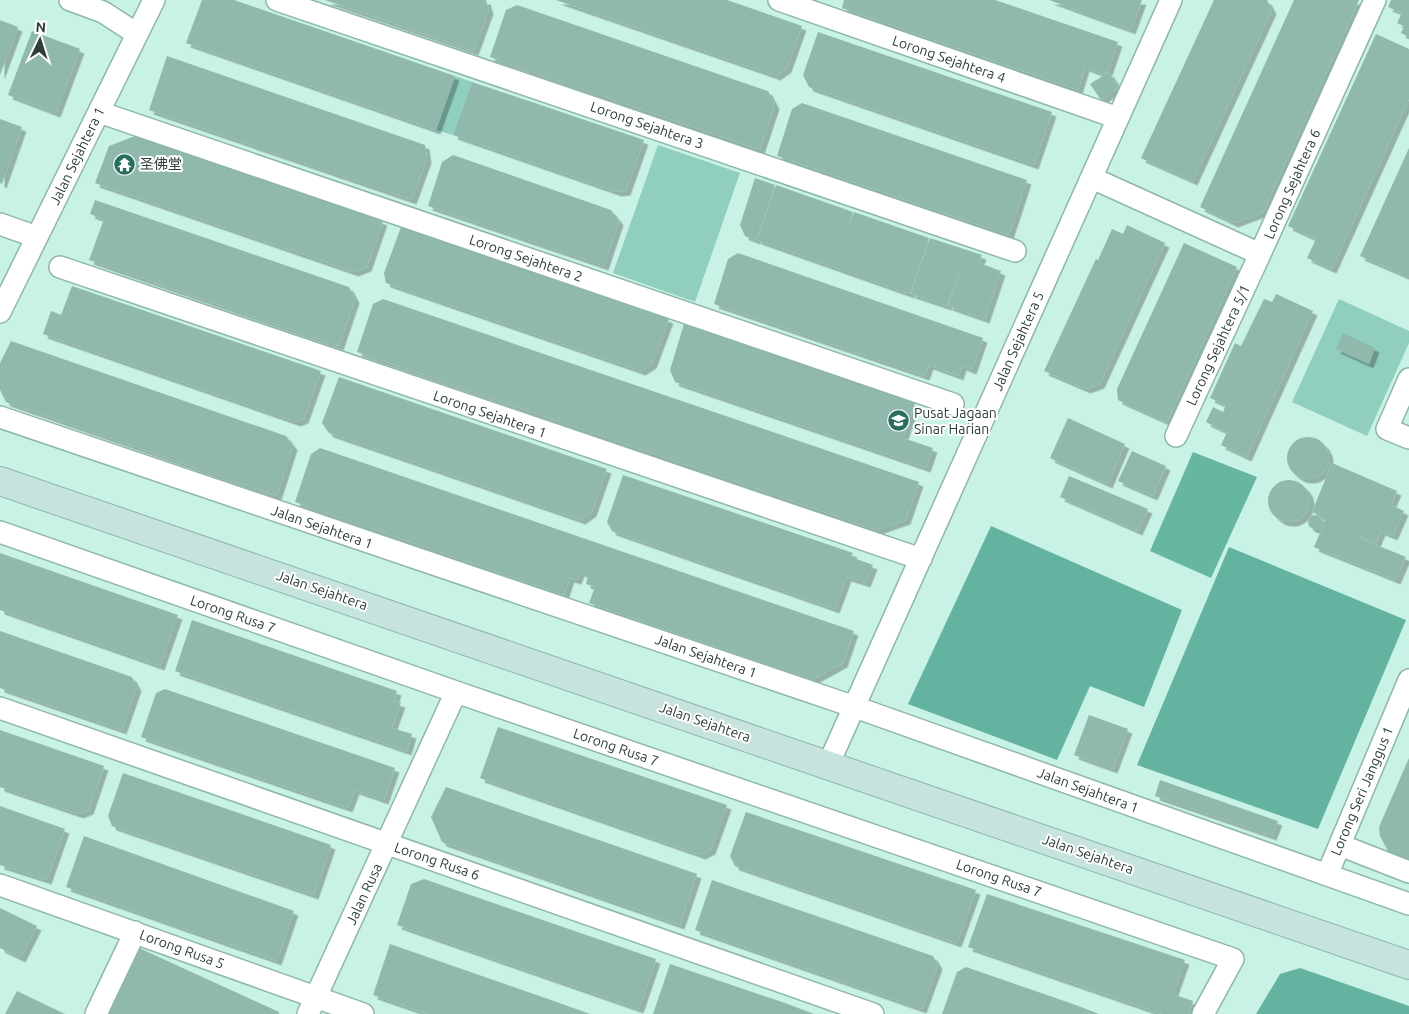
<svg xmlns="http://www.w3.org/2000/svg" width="1409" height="1014" font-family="Ubuntu,'Noto Sans SC',sans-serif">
  <defs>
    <filter id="shadow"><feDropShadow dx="4.5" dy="4.5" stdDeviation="0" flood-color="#0004"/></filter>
  </defs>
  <rect width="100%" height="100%" fill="#c9f2e6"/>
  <!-- green -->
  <path fill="#90cebd" d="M 455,76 L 472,82 L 453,135 L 436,130 Z
    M 658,145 L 740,173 L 695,302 L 613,273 Z
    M 1339,299 L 1409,331 L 1409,343 L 1367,436 L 1292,402 Z"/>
  <!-- forest -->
  <path fill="#67b6a2" d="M 1193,452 L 1257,477 L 1211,578 L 1150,551 Z"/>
  <!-- water -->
  <path fill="#64b3a0" d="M 991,526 L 1182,610 L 1144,707 L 1090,686 L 1057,760 L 908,704 Z
    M 1229,547 L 1406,620 L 1318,829 L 1137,765 Z
    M 1300,968 L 1409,1006 L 1409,1014 L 1256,1014 L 1280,974 Z"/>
  <!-- building -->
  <path fill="#90b8ac" filter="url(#shadow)" d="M 202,0 L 234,0 L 455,76 L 436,130 L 186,43 Z
    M 325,0 L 486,0 L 489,10 L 474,51 Z
    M 556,0 L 727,0 L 802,26 L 787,68 L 776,76 Z
    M 844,0 L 995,0 L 1118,42 L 1108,71 L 1103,74 L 1085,67 L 1078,90 L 842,8 Z
    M 1049,0 L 1142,0 L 1131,30 Z
    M 1214,0 L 1267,0 L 1272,10 L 1193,181 L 1141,158 Z
    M 1294,0 L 1359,0 L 1263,212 L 1234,223 L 1200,207 Z
    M 1391,0 L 1409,0 L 1409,37 L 1401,33 L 1404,26 L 1397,23 L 1402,13 L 1388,7 Z
    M 517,5 L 768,91 L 775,105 L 760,150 L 490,57 L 506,10 Z
    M 0,20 L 18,27 L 0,75 Z
    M 32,31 L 80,49 L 56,113 L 8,95 Z
    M 818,32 L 1052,112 L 1034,165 L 809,87 L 803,75 Z
    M 1376,34 L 1409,49 L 1409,99 L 1332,269 L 1307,258 L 1316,239 L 1288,226 Z
    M 167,56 L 425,145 L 427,159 L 412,200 L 149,110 Z
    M 1109,72 L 1119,87 L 1101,100 L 1090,84 Z
    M 472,82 L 644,140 L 626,191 L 617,192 L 453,135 Z
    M 802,103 L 1027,180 L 1009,235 L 777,156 L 792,109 Z
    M 0,119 L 22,127 L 2,184 L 0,183 Z
    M 135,136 L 383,221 L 367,267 L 354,272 L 95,183 L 109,146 Z
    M 1409,148 L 1409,277 L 1360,256 Z
    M 453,155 L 611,210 L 619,221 L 604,266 L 428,206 L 442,162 Z
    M 755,178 L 775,185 L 756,240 L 745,236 L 740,225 Z
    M 776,185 L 853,212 L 846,233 L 854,212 L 929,238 L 910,294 L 757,240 Z
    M 95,200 L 349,287 L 355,299 L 339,346 L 89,260 L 104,219 L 90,214 Z
    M 1127,225 L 1165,243 L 1100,384 L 1086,389 L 1044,371 L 1096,259 L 1098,260 L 1112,229 L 1123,234 Z
    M 401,227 L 669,319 L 652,364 L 641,371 L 386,283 L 384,273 Z
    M 930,238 L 982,255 L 979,263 L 1001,271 L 985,319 L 948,306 L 965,255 L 947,306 L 911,294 Z
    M 1184,243 L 1237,267 L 1167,422 L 1118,400 L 1117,389 Z
    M 738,253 L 983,338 L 972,370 L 962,366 L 959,376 L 929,365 L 925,376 L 714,304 L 728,259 Z
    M 72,286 L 321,371 L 304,419 L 296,422 L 43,334 L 51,311 L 61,315 Z
    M 1276,294 L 1313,311 L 1247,457 L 1221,445 L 1227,432 L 1206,422 L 1213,407 L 1223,412 L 1226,405 L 1210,398 L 1235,343 L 1241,346 L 1264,299 L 1272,302 Z
    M 383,299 L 919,482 L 906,520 L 877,530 L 357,352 L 373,304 Z
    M 684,324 L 915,403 L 903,438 L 933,448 L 926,468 L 675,382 L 670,370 Z
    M 1343,333 L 1375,348 L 1369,364 L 1336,349 Z
    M 11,341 L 286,436 L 293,446 L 277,496 L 6,402 L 0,390 L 0,363 Z
    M 339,377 L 607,469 L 592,512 L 581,520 L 329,433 L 322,423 Z
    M 1068,418 L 1125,444 L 1108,484 L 1050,458 Z
    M1287 458a21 21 0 1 1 42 0a21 21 0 1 1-42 0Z
    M 320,448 L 854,631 L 843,663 L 812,680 L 589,603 L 595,587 L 586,584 L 588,575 L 580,572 L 577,580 L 570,578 L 564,595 L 295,502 L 311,454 Z
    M 1132,451 L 1166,466 L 1153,496 L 1118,481 Z
    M 1332,463 L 1397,491 L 1391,505 L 1404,511 L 1393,536 L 1381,531 L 1376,543 L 1358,535 L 1357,537 L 1406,557 L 1396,580 L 1314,547 L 1326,519 L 1312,512 Z
    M 623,475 L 853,553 L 851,557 L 873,565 L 866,583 L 847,577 L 835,609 L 612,531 L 607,522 Z
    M 1069,476 L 1148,509 L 1138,531 L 1060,497 Z
    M1268 501a21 21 0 1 1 42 0a21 21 0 1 1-42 0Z
    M1308 522a7 7 0 1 1 14 0a7 7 0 1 1-14 0Z
    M 0,553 L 178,615 L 160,666 L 0,610 Z
    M 192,620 L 397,691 L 394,701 L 401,703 L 392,728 L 412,734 L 407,751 L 175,671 Z
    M 0,631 L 132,677 L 137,687 L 122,730 L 0,688 Z
    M 165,689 L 395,768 L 384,800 L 355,790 L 348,808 L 141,737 L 156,693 Z
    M 1089,715 L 1128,729 L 1113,769 L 1074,755 Z
    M 498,727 L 727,805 L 711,850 L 701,855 L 480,778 Z
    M 0,730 L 104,766 L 89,810 L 79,814 L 0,787 Z
    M 1409,758 L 1409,863 L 1391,857 L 1380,836 L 1379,827 Z
    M 123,773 L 331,845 L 314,895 L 112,826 L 108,816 Z
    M 1160,780 L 1278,821 L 1272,836 L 1155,796 Z
    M 446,787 L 697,874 L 680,925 L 442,842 L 431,817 Z
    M 0,806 L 65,829 L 47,880 L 0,865 Z
    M 746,812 L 976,890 L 957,943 L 735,866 L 730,856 Z
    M 84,836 L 294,911 L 277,961 L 66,887 Z
    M 424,879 L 656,959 L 639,1009 L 397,925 L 411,884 Z
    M 712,880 L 933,956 L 938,965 L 922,1009 L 695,930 Z
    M 987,894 L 1185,960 L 1173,994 L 1193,1001 L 1189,1014 L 1162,1014 L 968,947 Z
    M 0,908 L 37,926 L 21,958 L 0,948 Z
    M 390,944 L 551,1000 L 590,1014 L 428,1014 L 373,995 Z
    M 139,948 L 279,1012 L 279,1014 L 109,1014 Z
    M 670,964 L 785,1003 L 814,1014 L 653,1014 Z
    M 966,967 L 1073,1004 L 1099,1014 L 942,1014 L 957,972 Z
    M 17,991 L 65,1014 L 5,1014 Z"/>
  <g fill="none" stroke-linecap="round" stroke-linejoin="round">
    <defs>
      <path id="street" d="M 70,0 L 103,12 L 137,34
        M 277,0 L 1015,251
        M 779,0 L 1118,118
        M 99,112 L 953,404
        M 1092,178 L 1260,254 L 1375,0
        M 0,224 L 37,237
        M 60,267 L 921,559
        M 0,312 L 154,0
        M 1409,379 L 1387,429 L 1409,438
        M 0,417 L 855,707 L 1409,904
        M 1176,436 L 1260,254
        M 0,532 L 456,692 L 1233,959 L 1203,1014
        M 0,708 L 873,1014
        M 828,765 L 1171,0
        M 1340,845 L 1409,872
        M 1327,875 L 1409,680
        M 0,885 L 363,1014
        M 96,1014 L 135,932
        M 308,1014 L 456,692"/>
      <path id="secondary" d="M 0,481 L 1409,965"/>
    </defs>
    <!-- street casing -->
    <use href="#street" stroke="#8eb6ab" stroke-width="24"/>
    <!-- secondary casing -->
    <use href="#secondary" stroke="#8eb6ab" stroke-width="30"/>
    <!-- street -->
    <use href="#street" stroke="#fff" stroke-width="21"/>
    <!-- secondary -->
    <use href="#secondary" stroke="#c6e3dd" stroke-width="28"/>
  </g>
  <!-- icons -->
  <defs>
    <symbol id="temple-disc" viewBox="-11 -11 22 22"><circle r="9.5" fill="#2a6d5e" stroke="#fff"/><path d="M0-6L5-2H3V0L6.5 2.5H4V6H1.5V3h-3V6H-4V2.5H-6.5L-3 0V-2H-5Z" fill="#fff"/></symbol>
    <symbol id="school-disc" viewBox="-11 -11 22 22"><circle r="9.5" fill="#2a6d5e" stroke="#fff"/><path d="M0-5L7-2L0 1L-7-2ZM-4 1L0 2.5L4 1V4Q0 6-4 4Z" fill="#fff"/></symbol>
  </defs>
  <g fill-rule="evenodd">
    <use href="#temple-disc" x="112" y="152" width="25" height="25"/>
    <use href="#school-disc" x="886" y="408" width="25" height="25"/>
  </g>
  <g text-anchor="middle" stroke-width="4" stroke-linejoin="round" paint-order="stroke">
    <!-- street labels -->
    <g font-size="14" fill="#2d3d39" stroke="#fff">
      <text transform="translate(949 59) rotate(19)" y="5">Lorong Sejahtera 4</text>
      <text transform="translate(647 125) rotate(19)" y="5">Lorong Sejahtera 3</text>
      <text transform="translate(77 156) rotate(-64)" y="5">Jalan Sejahtera 1</text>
      <text transform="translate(1292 184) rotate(-66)" y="5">Lorong Sejahtera 6</text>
      <text transform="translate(526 258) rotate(19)" y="5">Lorong Sejahtera 2</text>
      <text transform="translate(1018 341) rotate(-66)" y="5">Jalan Sejahtera 5</text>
      <text transform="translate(1218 345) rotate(-65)" y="5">Lorong Sejahtera 5/1</text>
      <text transform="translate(490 414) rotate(19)" y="5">Lorong Sejahtera 1</text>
      <text transform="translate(322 527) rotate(19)" y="5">Jalan Sejahtera 1</text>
      <text transform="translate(322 590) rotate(19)" y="5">Jalan Sejahtera</text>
      <text transform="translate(233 614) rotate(19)" y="5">Lorong Rusa 7</text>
      <text transform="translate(706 656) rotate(19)" y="5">Jalan Sejahtera 1</text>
      <text transform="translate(705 722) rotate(19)" y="5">Jalan Sejahtera</text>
      <text transform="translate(616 747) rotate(19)" y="5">Lorong Rusa 7</text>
      <text transform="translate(1088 790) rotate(20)" y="5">Jalan Sejahtera 1</text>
      <text transform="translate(1362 791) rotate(-67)" y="5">Lorong Seri Janggus 1</text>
      <text transform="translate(1088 854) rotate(19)" y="5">Jalan Sejahtera</text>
      <text transform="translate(437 861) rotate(19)" y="5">Lorong Rusa 6</text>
      <text transform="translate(999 878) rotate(19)" y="5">Lorong Rusa 7</text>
      <text transform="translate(364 894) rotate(-65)" y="5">Jalan Rusa</text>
      <text transform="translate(182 949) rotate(20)" y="5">Lorong Rusa 5</text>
    </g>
    <!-- poi labels -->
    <g font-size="14" fill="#2d3d39" stroke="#fff" text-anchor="start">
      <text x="140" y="169">圣佛堂</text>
      <text x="914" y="418">Pusat Jagaan<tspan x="914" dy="16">Sinar Harian</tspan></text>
    </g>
  </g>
  <!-- north arrow -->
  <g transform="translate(40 40) rotate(4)" stroke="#ffffff" stroke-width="4" paint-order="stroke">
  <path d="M0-4L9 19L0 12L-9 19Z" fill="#2d3d39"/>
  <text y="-8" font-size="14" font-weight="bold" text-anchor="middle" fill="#2d3d39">N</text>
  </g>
</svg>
